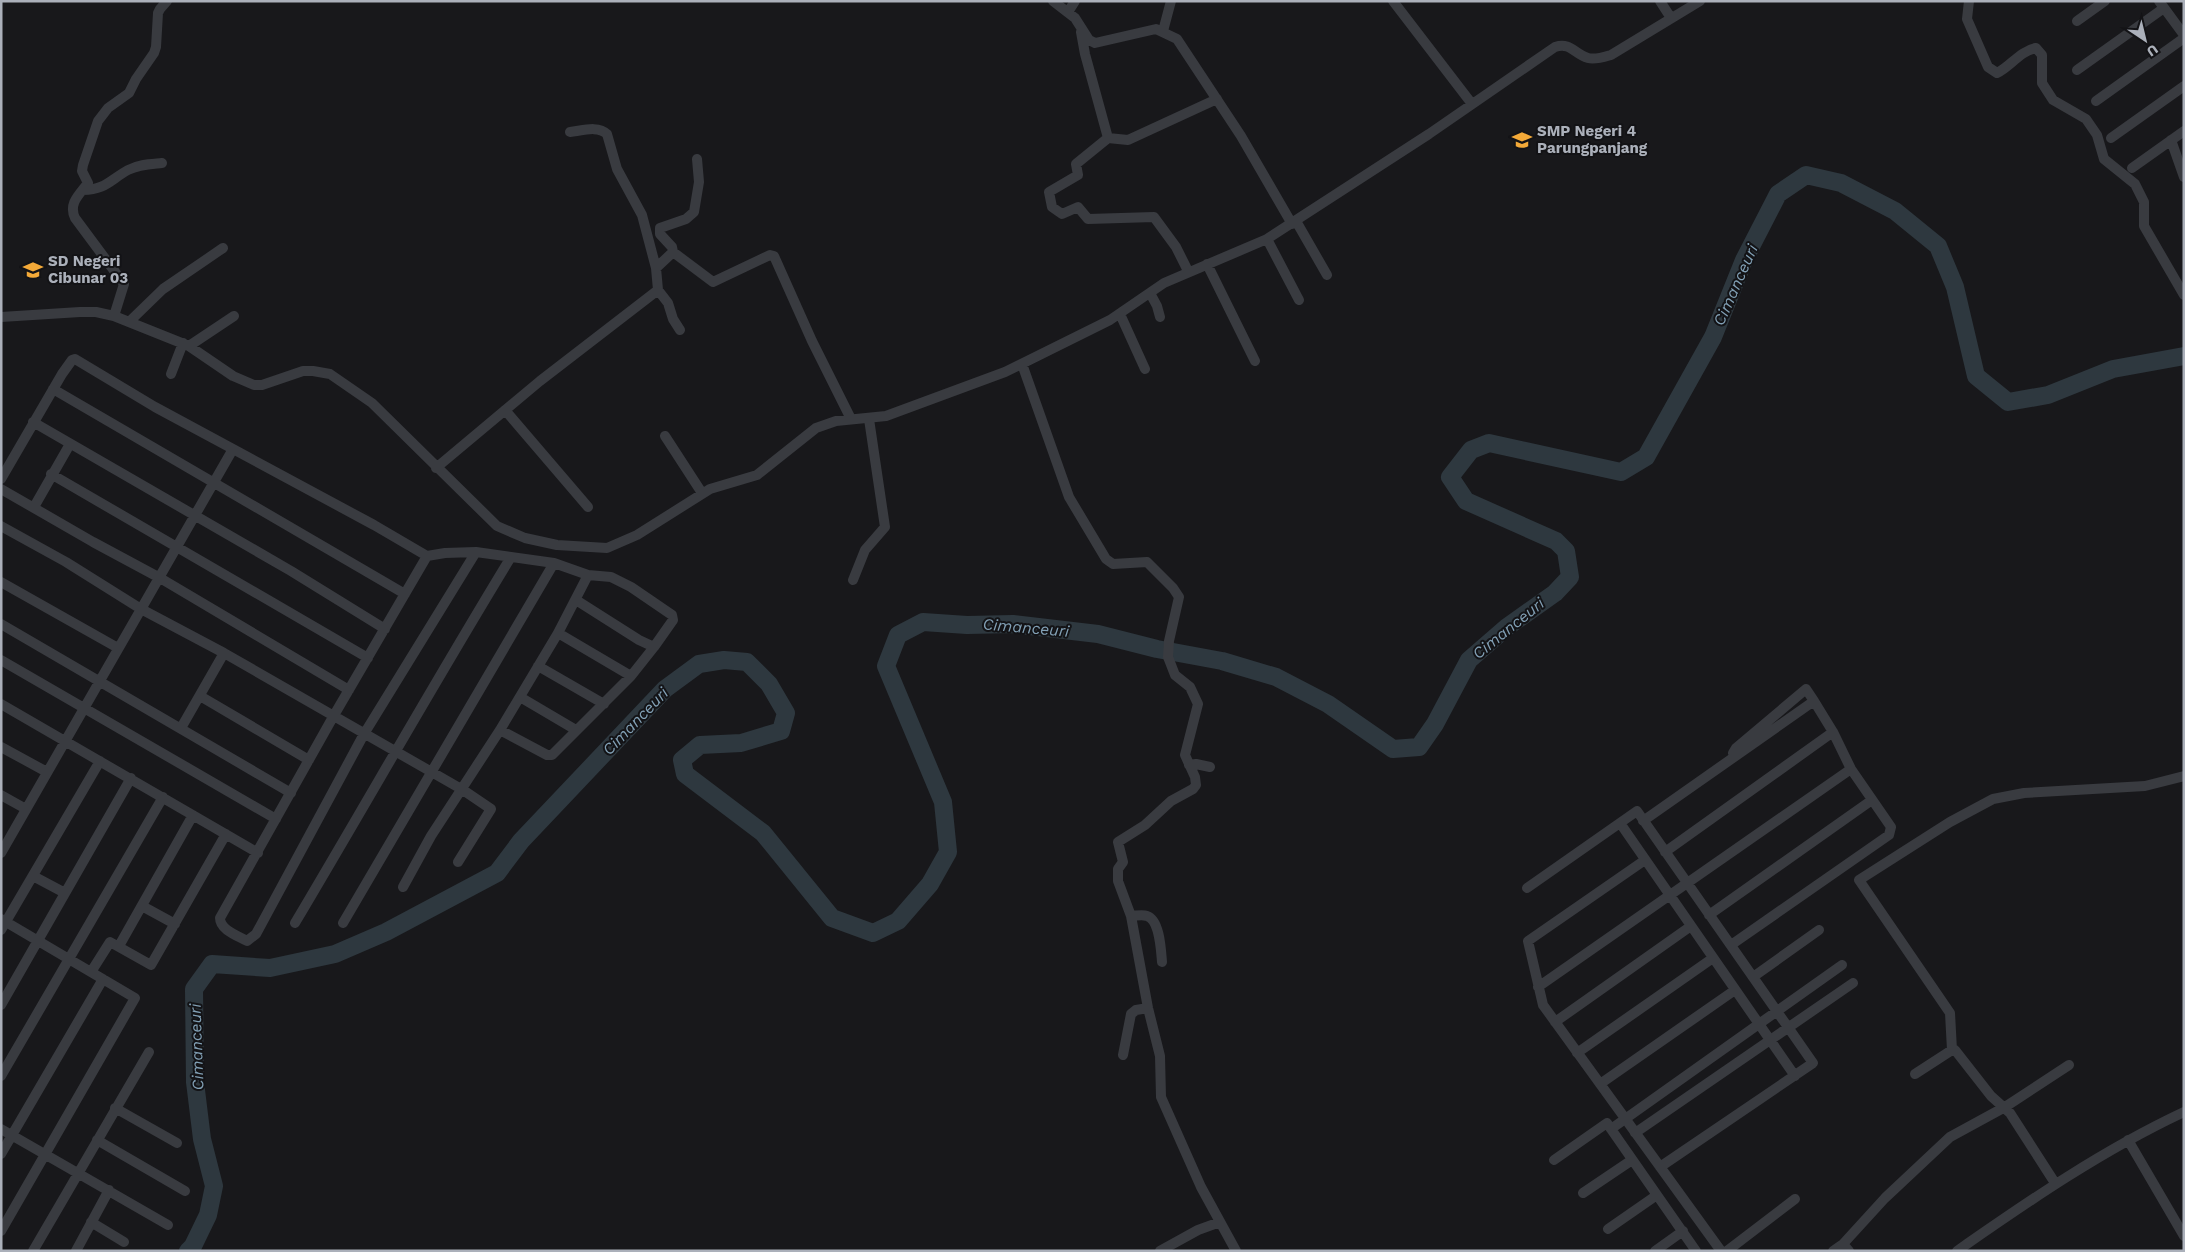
<svg xmlns="http://www.w3.org/2000/svg" width="2185" height="1252" font-family="'Work Sans',sans-serif">
  <rect width="100%" height="100%" fill="#18181b"/>
  <g fill="none" stroke-linecap="round" stroke-linejoin="round">
    <!-- river -->
    <path stroke="#2e383f" stroke-width="18" d="M 188,1251 L 193,1246 L 208,1215 L 214,1186 L 202,1139 L 195,1082 L 194,989 L 212,964 L 270,968 L 335,954 L 386,932 L 497,873 L 521,841 L 665,689 L 699,664 L 724,660 L 747,662 L 769,684 L 786,713 L 781,731 L 741,743 L 700,745 L 682,760 L 685,774 L 763,833 L 832,918 L 873,933 L 898,921 L 930,884 L 948,852 L 943,802 L 886,666 L 898,635 L 923,622 L 967,625 L 1013,624 L 1098,634 L 1157,649 L 1222,661 L 1276,677 L 1328,704 L 1393,749 L 1419,747 L 1435,724 L 1469,660 L 1507,627 L 1555,593 L 1570,577 L 1566,551 L 1556,541 L 1466,501 L 1450,477 L 1471,450 L 1489,443 L 1621,472 L 1646,457 L 1713,337 L 1744,260 L 1778,194 L 1806,175 L 1841,183 L 1895,211 L 1938,246 L 1955,287 L 1976,376 L 2008,402 L 2048,395 L 2113,369 L 2184,356"/>
    <!-- minor -->
    <path stroke="#393b40" stroke-width="10" d="M 1053,1 L 1075,18 L 1089,40 L 1095,43 L 1156,29 L 1177,39 L 1241,136 L 1292,224
      M 1393,1 L 1472,104
      M 1660,1 L 1671,18
      M 1969,1 L 1967,19 L 1988,67 L 1997,73 C 2011,66 2020,51 2036,48 L 2042,55 L 2042,83 L 2053,100 L 2086,119 L 2097,135 L 2104,159 L 2135,184 L 2144,202 L 2144,226 L 2184,295
      M 2159,1 L 2184,35
      M 1068,12 L 1075,1
      M 2077,21 L 2105,1
      M 1163,31 L 1171,1
      M 1081,32 L 1085,54 L 1108,138 L 1128,140 L 1217,99
      M 2077,70 L 2164,8
      M 2096,101 L 2184,38
      M 1108,138 L 1076,164 L 1078,175 L 1049,192 L 1052,207 L 1062,214 L 1078,207 L 1088,219 L 1154,217 L 1176,247 L 1188,271
      M 2111,138 L 2184,86
      M 2171,140 L 2184,177
      M 2132,168 L 2184,131
      M 83,190 C 105,190 110,180 128,170 C 139,164 151,164 162,163
      M 1296,221 L 1327,275
      M 1267,239 L 1299,300
      M 673,252 L 713,282 L 770,255 L 774,256 L 812,341 L 851,419
      M 1207,264 L 1255,361
      M 656,268 L 673,252 L 672,247 L 660,234 L 660,228 L 686,219 L 694,212 L 699,182 L 697,159
      M 658,290 L 668,303 L 673,319 L 680,330
      M 1150,293 L 1157,306 L 1160,317
      M 1120,314 L 1145,369
      M 114,316 L 124,284 L 75,218 C 68,203 80,194 88,183 L 82,171 L 83,165 L 98,121 L 108,108 L 129,93 L 136,79 L 154,53 L 156,47 L 158,13 L 160,9 L 167,1
      M 1,317 L 80,312 L 96,312 L 114,316 L 189,346 L 233,376 L 254,385 L 262,385 L 303,371 L 313,371 L 330,374 L 372,403 L 497,526 L 525,538 L 557,545 L 607,548 L 637,535 L 710,489 L 757,475 L 816,428 L 836,421 L 886,416 L 1005,372 L 1110,320 L 1164,283 L 1267,239 L 1429,134 L 1555,47 C 1571,42 1574,54 1588,58 C 1595,60 1604,57 1611,55 L 1700,1
      M 130,321 L 163,289 L 223,248
      M 189,346 L 234,316
      M 1022,364 L 1069,497 L 1106,559 L 1113,564 L 1147,562 L 1173,588 L 1179,597 L 1169,641 L 1168,657 L 1175,675 L 1190,687 L 1198,704 L 1185,755 L 1195,777 L 1196,785 L 1193,789 L 1171,801 L 1145,825 L 1118,842 L 1123,862 L 1118,869 L 1118,881 L 1131,916 L 1148,1008 L 1160,1056 L 1161,1097 L 1201,1187 L 1236,1251
      M 171,374 L 183,343
      M 53,389 L 405,594
      M 505,410 L 588,507
      M 33,422 L 291,571 L 385,629
      M 665,436 L 702,493
      M 436,468 L 540,381 L 658,290 L 656,268 L 642,215 L 617,169 L 607,134 C 598,125 581,131 570,132
      M 51,474 L 368,658
      M 1,479 L 62,374 L 72,360 L 75,359 L 155,407 L 374,525 L 427,556
      M 1,489 L 93,542 L 160,578 L 349,690
      M 34,507 L 70,444
      M 1,526 L 66,562 L 141,609 L 224,653 L 463,790 L 491,809 L 458,862
      M 476,552 L 364,734 L 256,934 L 247,941 C 238,936 220,930 220,918 L 333,717 L 427,556 L 445,553 L 476,552 L 554,563 L 588,575 L 611,577 L 631,587 L 672,615 L 673,620 L 654,647
      M 853,580 L 865,550 L 885,527 L 869,419
      M 1,582 L 118,648
      M 576,600 L 639,640 L 654,647 L 631,676
      M 1,624 L 291,793
      M 1,660 L 276,819
      M 538,666 L 604,704
      M 200,696 L 309,760
      M 520,697 L 576,730
      M 1,704 L 258,853
      M 181,728 L 224,653
      M 500,730 L 547,755 L 552,755 L 631,676 L 558,633
      M 1,747 L 47,772
      M 1733,753 L 1736,748 L 1806,689 L 1814,701
      M 1189,765 L 1196,764 L 1210,767
      M 1,795 L 26,809
      M 1643,821 L 1814,701 L 1833,732 L 1851,769 L 1891,827 L 1889,835 L 1731,945
      M 1620,823 L 1795,1076
      M 1665,852 L 1833,732
      M 1,853 L 233,449
      M 1645,860 L 1528,941 L 1543,1005 L 1721,1251
      M 33,876 L 65,893
      M 403,887 L 431,836 L 500,730 L 558,633 L 588,575
      M 1527,888 L 1637,811 L 1813,1063 L 1660,1167
      M 142,906 L 175,924
      M 1709,915 L 1872,800
      M 1131,916 C 1136,916 1142,914 1147,916 C 1160,920 1161,951 1162,962
      M 1,919 L 135,998 L 1,1231
      M 295,923 C 367,802 437,678 511,557
      M 343,923 L 554,563
      M 1,930 L 100,761
      M 119,946 L 193,815
      M 91,972 L 110,942 L 151,965 L 226,834
      M 1753,977 L 1819,930
      M 1538,987 L 1851,769
      M 1,1005 L 131,778
      M 1555,1022 L 1691,926
      M 1952,1050 L 1950,1013 L 1859,880 L 1950,822 L 1993,799 L 2024,793 L 2145,786 L 2184,776
      M 1577,1053 L 1713,958
      M 1123,1055 L 1131,1014 L 1136,1010 L 1148,1008
      M 1915,1074 L 1952,1050 L 1955,1050 L 1991,1096 L 2010,1113 L 2055,1183
      M 1,1076 L 163,797
      M 1600,1084 L 1735,990
      M 115,1108 L 177,1143
      M 1,1129 L 168,1225
      M 1635,1133 L 1853,983
      M 97,1140 L 185,1191
      M 2128,1140 L 2184,1236
      M 1,1154 L 103,979
      M 1554,1160 L 1607,1123 L 1611,1129
      M 1583,1193 L 1632,1160
      M 91,1222 L 124,1242
      M 1608,1229 L 1657,1195
      M 1843,1244 L 1885,1198 L 1950,1137 L 2005,1107 L 2069,1065
      M 33,1251 L 149,1052
      M 76,1251 L 109,1190
      M 1160,1251 L 1198,1230 L 1220,1222
      M 1655,1251 L 1683,1231
      M 1696,1251 L 1611,1129 L 1842,965
      M 1727,1251 L 1795,1199
      M 1833,1251 L 1843,1244 L 1849,1251
      M 1957,1251 C 2030,1200 2103,1150 2184,1112"/>
  </g>
  <!-- icons -->
  <defs>
    <symbol id="school-bare" viewBox="-9 -9 18 18"><path d="M0-5L7-2L0 1L-7-2ZM-4 1L0 2.5L4 1V4Q0 6-4 4Z" fill="#f3a938" stroke="#131316" stroke-width="2.5" paint-order="stroke"/></symbol>
  </defs>
  <g fill-rule="evenodd">
    <use href="#school-bare" x="1508" y="126" width="28" height="28"/>
    <use href="#school-bare" x="19" y="256" width="28" height="28"/>
  </g>
  <g text-anchor="middle" stroke-width="4" stroke-linejoin="round" paint-order="stroke">
    <!-- poi labels -->
    <g font-size="15" font-weight="bold" fill="#abb0ba" stroke="#131316" text-anchor="start">
      <text x="1537" y="136">SMP Negeri 4<tspan x="1537" dy="17">Parungpanjang</tspan></text>
      <text x="48" y="266">SD Negeri<tspan x="48" dy="17">Cibunar 03</tspan></text>
    </g>
    <!-- water labels -->
    <g font-size="16" font-style="italic" fill="#82a0b5" stroke="#131316">
      <text transform="translate(1735 285) rotate(-66)" y="6">Cimanceuri</text>
      <text transform="translate(1026 627) rotate(5)" y="6">Cimanceuri</text>
      <text transform="translate(1508 628) rotate(-39)" y="6">Cimanceuri</text>
      <text transform="translate(635 721) rotate(-46)" y="6">Cimanceuri</text>
      <text transform="translate(196 1047) rotate(-92)" y="6">Cimanceuri</text>
    </g>
  </g>
  <!-- border -->
  <rect width="2185" height="1252" fill="none" stroke="#abb0ba" stroke-width="5"/>
  <!-- north arrow -->
  <g transform="translate(2145 40) rotate(145)" stroke="#131316" stroke-width="4" paint-order="stroke">
  <path d="M0-4L9 19L0 12L-9 19Z" fill="#abb0ba"/>
  <text y="-8" font-size="14" font-weight="bold" text-anchor="middle" fill="#abb0ba">U</text>
  </g>
</svg>
